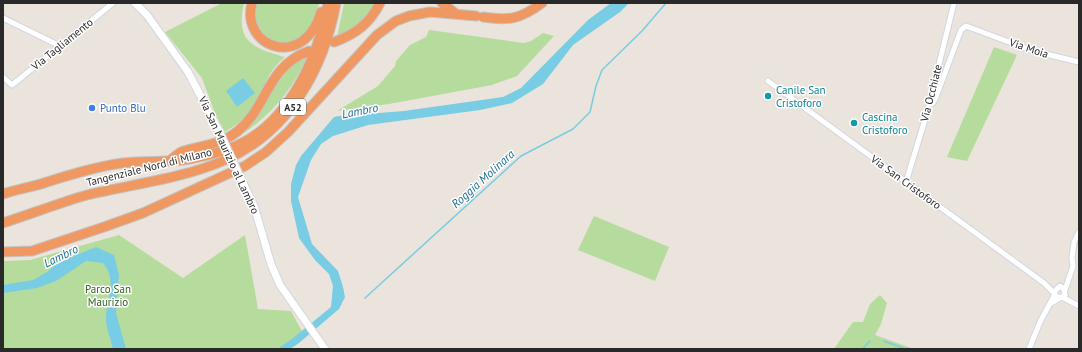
<svg xmlns="http://www.w3.org/2000/svg" width="1082" height="352" font-family="'PT Sans',sans-serif">
  <rect width="100%" height="100%" fill="#eae4dc"/>
  <!-- green -->
  <path fill="#b6dc9d" d="M 222,3 L 244,3 C 235,42 253,48 285,57 C 268,70 264,89 253,107 C 246,118 236,125 225,132 L 215,113 L 202,78 L 165,32 Z
    M 255,3 L 319,3 L 312,29 C 306,33 299,40 292,43 C 277,48 259,35 255,22 C 253,16 254,9 255,3 Z
    M 344,3 L 377,3 L 363,24 L 337,37 Z
    M 429,30 L 524,43 L 531,41 L 543,33 L 554,36 L 517,76 L 492,85 L 389,104 L 337,111 L 378,86 L 395,66 L 396,61 L 410,45 L 426,37 Z
    M 994,47 L 1017,55 L 967,161 L 947,157 Z
    M 307,56 C 292,93 264,123 229,142 L 290,66 Z
    M 594,216 L 669,247 L 655,281 L 578,250 Z
    M 119,235 L 183,278 L 245,235 L 258,309 L 291,311 L 304,335 L 284,349 L 3,349 L 3,261 L 30,260 Z
    M 880,295 L 887,303 L 881,324 L 875,335 L 914,349 L 834,349 L 853,322 L 863,322 L 870,304 Z"/>
  <!-- water -->
  <path fill="#78cce3" d="M 611,3 L 629,3 L 620,12 L 573,45 L 543,84 L 512,103 L 480,110 L 368,125 L 333,136 L 321,144 L 311,160 L 298,197 L 312,244 L 338,271 L 343,287 L 345,297 L 339,309 L 299,343 L 290,349 L 277,349 L 292,339 L 331,307 L 333,286 L 329,274 L 315,260 L 299,238 L 291,201 L 291,184 L 296,165 L 301,156 L 334,117 L 352,114 L 366,114 L 404,111 L 503,97 L 521,88 L 588,20 Z
    M 243,78 L 255,93 L 237,107 L 226,91 Z
    M 96,247 L 114,255 L 119,275 L 116,313 L 126,349 L 113,349 C 111,340 107,330 106,321 C 105,301 119,282 103,263 L 86,261 L 56,281 L 37,288 L 3,293 L 3,285 L 33,280 L 47,272 L 59,262 Z"/>
  <g fill="none" stroke-linecap="round" stroke-linejoin="round">
    <!-- stream -->
    <path stroke="#78cce3" stroke-width="1.5" d="M 365,298 L 521,156 L 573,129 L 590,112 L 596,86 L 602,70 L 642,31 L 666,3
      M 884,341 L 905,349
      M 862,349 L 870,341"/>
    <defs>
      <path id="minor" d="M 3,18 L 60,46
        M 3,77 L 12,85 L 113,3
        M 768,81 L 1044,283 L 1054,293
        M 929,105 L 933,103 L 936,97 L 961,30 L 966,26 L 1033,51 L 1079,62
        M 906,182 L 927,113 L 954,3
        M 1065,290 L 1073,266 L 1072,258 L 1074,242 L 1079,232
        M 1062,297 L 1079,306
        M 1051,303 L 1065,295 L 1064,289 L 1060,286 L 1054,292 L 1056,296 L 1060,298
        M 1029,349 L 1040,322 L 1055,294"/>
      <path id="secondary" d="M 135,3 L 147,15 L 188,72 L 219,131
        M 244,185 L 254,206 L 271,264 L 280,285 L 325,349"/>
      <path id="motorway" d="M 252,3 C 240,47 304,71 321,12
        M 442,3 L 455,13
        M 483,17 C 509,21 521,19 542,3
        M 334,42 C 356,34 370,23 380,3
        M 169,161 C 174,158 179,152 184,151 C 203,145 221,145 238,131 C 269,105 266,67 309,51
        M 3,194 C 18,189 33,187 47,182 C 72,174 98,166 123,163 C 145,160 168,163 190,159 C 205,156 222,152 236,146 C 290,122 318,57 328,3
        M 3,223 C 31,214 59,203 87,195 C 132,184 182,179 225,160 C 289,132 324,69 336,3
        M 3,252 L 32,251 L 104,227 L 143,213 L 245,166 L 266,152 L 288,132 L 377,35 L 396,21 L 409,16 L 430,12 L 476,16"/>
    </defs>
    <!-- minor casing -->
    <use href="#minor" stroke="#d2d5e1" stroke-width="7"/>
    <!-- secondary casing -->
    <use href="#secondary" stroke="#d2d5e1" stroke-width="9"/>
    <!-- motorway casing -->
    <use href="#motorway" stroke="#c3c3c3" stroke-width="11"/>
    <!-- minor -->
    <use href="#minor" stroke="#fff" stroke-width="5"/>
    <!-- secondary -->
    <use href="#secondary" stroke="#fff" stroke-width="7"/>
    <!-- motorway -->
    <use href="#motorway" stroke="#f09862" stroke-width="9"/>
    <defs>
      <path id="secondary-bridge" d="M 219,131 L 244,185"/>
    </defs>
    <!-- secondary-bridge casing -->
    <use href="#secondary-bridge" stroke="#d2d5e1" stroke-width="9" stroke-linecap="butt"/>
    <!-- secondary-bridge -->
    <use href="#secondary-bridge" stroke="#fff" stroke-width="7"/>
  </g>
  <!-- markers -->
  <g fill="#0f9aa8" stroke="#fff" stroke-width="1.5">
    <circle cx="768" cy="96" r="4"/>
    <circle cx="854" cy="123" r="4"/>
  </g>
  <circle fill="#3f7fe0" stroke="#fff" stroke-width="1.5" cx="92" cy="108" r="4"/>
  <g text-anchor="middle" stroke-width="3" stroke-linejoin="round" paint-order="stroke">
    <!-- shield labels -->
    <rect fill="#fff" stroke="#696969" stroke-width="1" x="280" y="99" width="26" height="16" rx="3"/>
    <g font-size="10" font-weight="bold" fill="#292929">
      <text x="293" y="111">A52</text>
    </g>
    <!-- street labels -->
    <g font-size="11" fill="#292929" stroke="#fff">
      <text transform="translate(62 44) rotate(-39)" y="4">Via Tagliamento</text>
      <text transform="translate(1029 48) rotate(18)" y="4">Via Moia</text>
      <text transform="translate(931 93) rotate(-76)" y="4">Via Occhiate</text>
      <text transform="translate(229 155) rotate(65)" y="4">Via San Maurizio al Lambro</text>
      <text transform="translate(149 167) rotate(-14)" y="4">Tangenziale Nord di Milano</text>
      <text transform="translate(906 182) rotate(36)" y="4">Via San Cristoforo</text>
    </g>
    <!-- culture labels -->
    <g font-size="11" fill="#0d838f" stroke="#fff" text-anchor="start">
      <text x="776" y="94">Canile San<tspan x="776" dy="13">Cristoforo</tspan></text>
      <text x="862" y="121">Cascina<tspan x="862" dy="13">Cristoforo</tspan></text>
    </g>
    <!-- shop labels -->
    <g font-size="11" fill="#366cbe" stroke="#fff" text-anchor="start">
      <text x="100" y="112">Punto Blu</text>
    </g>
    <!-- park labels -->
    <g font-size="11" fill="#306020" stroke="#fff">
      <text x="108" y="293">Parco San<tspan x="108" dy="13">Maurizio</tspan></text>
    </g>
    <!-- water labels -->
    <g font-size="12" font-style="italic" fill="#196b8e" stroke="#fff">
      <text transform="translate(360 111) rotate(-11)" y="4">Lambro</text>
      <text transform="translate(483 179) rotate(-42)" y="4">Roggia Molinara</text>
      <text transform="translate(61 256) rotate(-26)" y="4">Lambro</text>
    </g>
  </g>
  <!-- border -->
  <rect width="1082" height="352" fill="none" stroke="#292929" stroke-width="8"/>
</svg>
